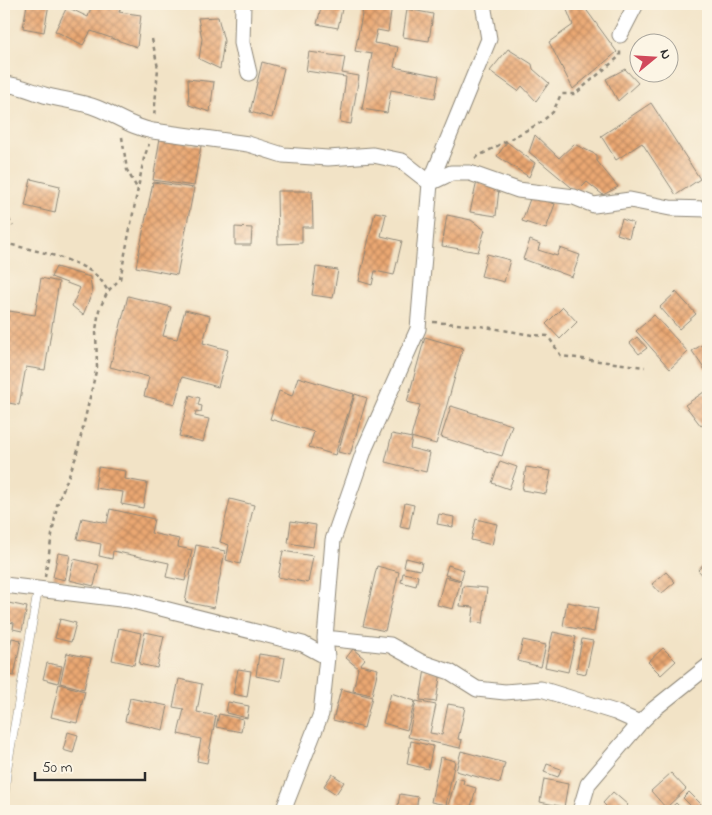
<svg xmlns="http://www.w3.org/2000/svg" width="712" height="815" font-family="'Indie Flower',sans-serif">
  <defs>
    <pattern id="building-cross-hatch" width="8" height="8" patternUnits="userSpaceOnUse" patternTransform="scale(1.25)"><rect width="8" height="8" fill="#eaa772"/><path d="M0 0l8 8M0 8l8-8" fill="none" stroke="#be885e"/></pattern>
  </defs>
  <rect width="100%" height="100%" fill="#fcf5e5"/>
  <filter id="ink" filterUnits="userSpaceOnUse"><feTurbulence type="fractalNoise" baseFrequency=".02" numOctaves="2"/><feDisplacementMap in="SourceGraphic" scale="10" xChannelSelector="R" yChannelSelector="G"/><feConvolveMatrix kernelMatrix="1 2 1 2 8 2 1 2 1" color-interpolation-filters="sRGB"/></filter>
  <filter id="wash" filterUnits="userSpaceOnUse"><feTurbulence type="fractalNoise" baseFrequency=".0096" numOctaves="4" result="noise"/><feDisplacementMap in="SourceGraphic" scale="20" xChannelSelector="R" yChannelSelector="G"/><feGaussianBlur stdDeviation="1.12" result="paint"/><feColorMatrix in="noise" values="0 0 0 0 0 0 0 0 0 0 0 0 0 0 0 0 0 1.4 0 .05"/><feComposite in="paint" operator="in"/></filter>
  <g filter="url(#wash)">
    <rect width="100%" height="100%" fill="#f2e3c6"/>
    <g id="blocks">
      <!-- building -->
      <path fill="url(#building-cross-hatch)" d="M 27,4 L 49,4 L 44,32 L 23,28 Z
        M 92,4 L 122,4 L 119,12 L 141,15 L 137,47 L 91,31 L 83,45 L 55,31 L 67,7 L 88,17 Z
        M 322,4 L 343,4 L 338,28 L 317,24 Z
        M 364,4 L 392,5 L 388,32 L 377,30 L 374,43 L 398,47 L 394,67 L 439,76 L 435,98 L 391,90 L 387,113 L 362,109 L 372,54 L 355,51 Z
        M 574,4 L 582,4 L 617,52 L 573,89 L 549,42 L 573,25 L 567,10 Z
        M 407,9 L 433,14 L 429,41 L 403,37 Z
        M 218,17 L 224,41 L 220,69 L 199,59 L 202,39 L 198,18 Z
        M 508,49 L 532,64 L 533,69 L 549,83 L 536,101 L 522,86 L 518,91 L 490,71 Z
        M 309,52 L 345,57 L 342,73 L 359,76 L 351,124 L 340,122 L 346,77 L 306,71 Z
        M 262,62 L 284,68 L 272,118 L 250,112 Z
        M 625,69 L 638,83 L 618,101 L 606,79 Z
        M 188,79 L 214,82 L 210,112 L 189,105 Z
        M 651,103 L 700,179 L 676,195 L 642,143 L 616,160 L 601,136 Z
        M 535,135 L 559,158 L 574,144 L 597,155 L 597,161 L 618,187 L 603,195 L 587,182 L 577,192 L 529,152 Z
        M 160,138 L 201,146 L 194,186 L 153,180 Z
        M 507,142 L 535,163 L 529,177 L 497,156 Z
        M 31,179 L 60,186 L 55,213 L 25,206 Z
        M 477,181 L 499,189 L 496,216 L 470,212 Z
        M 153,182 L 194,188 L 177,275 L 136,267 Z
        M 277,191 L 312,191 L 313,227 L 302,227 L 302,243 L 278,244 Z
        M 531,196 L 555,204 L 546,229 L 522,221 Z
        M 375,212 L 386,214 L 381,236 L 402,241 L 394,275 L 375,271 L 372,285 L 359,281 Z
        M 447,215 L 471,220 L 485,230 L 478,252 L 442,246 Z
        M 622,219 L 633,223 L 629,238 L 617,234 Z
        M 235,227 L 252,228 L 251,245 L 235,245 Z
        M 530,240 L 540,244 L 538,250 L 557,256 L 560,248 L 580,255 L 572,277 L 523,259 Z
        M 487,254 L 510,260 L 504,282 L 481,276 Z
        M 56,267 L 90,277 L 92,293 L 83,315 L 72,306 L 80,288 L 51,277 Z
        M 316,267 L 338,270 L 333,298 L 312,295 Z
        M 41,278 L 59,282 L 45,370 L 26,367 L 19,405 L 4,402 L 4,328 L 6,328 L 9,311 L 35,315 Z
        M 676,292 L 696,314 L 679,329 L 660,307 Z
        M 128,296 L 171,307 L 163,336 L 177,339 L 185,310 L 210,316 L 203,343 L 228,350 L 218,387 L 182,377 L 175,404 L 144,396 L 149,377 L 110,367 Z
        M 563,307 L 577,322 L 560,339 L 546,324 Z
        M 654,315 L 688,352 L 670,369 L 636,331 Z
        M 425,337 L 463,348 L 436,444 L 411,437 L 420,405 L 407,402 Z
        M 637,337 L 647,348 L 639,354 L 630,343 Z
        M 708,341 L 708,368 L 705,370 L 692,351 Z
        M 298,377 L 354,394 L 335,455 L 309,447 L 314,432 L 270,419 L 279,391 L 292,396 Z
        M 704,392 L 708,398 L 708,421 L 701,426 L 685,405 Z
        M 355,394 L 367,398 L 350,455 L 338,452 Z
        M 190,395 L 200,398 L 198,405 L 202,406 L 201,412 L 196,411 L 195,416 L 209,419 L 203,442 L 179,436 Z
        M 451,406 L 512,425 L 502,456 L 441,437 Z
        M 392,434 L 412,438 L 410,448 L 430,453 L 426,472 L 385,462 Z
        M 500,461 L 517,467 L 509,489 L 492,483 Z
        M 98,467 L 126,471 L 125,479 L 147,483 L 143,508 L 121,504 L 123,492 L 95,488 Z
        M 526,467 L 551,471 L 546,494 L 522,490 Z
        M 230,499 L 254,505 L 240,564 L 226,560 L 229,545 L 220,542 Z
        M 405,503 L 414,505 L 409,529 L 400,527 Z
        M 110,509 L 154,519 L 151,533 L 179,539 L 178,547 L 192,550 L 185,581 L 166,577 L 169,563 L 113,551 L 112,559 L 99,556 L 101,544 L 77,539 L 82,518 L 107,523 Z
        M 439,514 L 454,517 L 453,527 L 437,524 Z
        M 476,519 L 497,524 L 492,545 L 471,540 Z
        M 291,521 L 316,525 L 313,547 L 288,543 Z
        M 196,545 L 225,551 L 214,608 L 185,602 Z
        M 283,551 L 313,556 L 308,583 L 278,577 Z
        M 58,553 L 70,555 L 65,580 L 53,577 Z
        M 406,558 L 422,562 L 420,570 L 404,567 Z
        M 74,559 L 99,565 L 94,586 L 69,580 Z
        M 708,559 L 708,581 L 698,570 Z
        M 448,565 L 464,570 L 461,580 L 445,575 Z
        M 377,566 L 399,572 L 385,631 L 363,626 Z
        M 666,572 L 675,582 L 661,594 L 652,584 Z
        M 403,573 L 418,576 L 416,586 L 401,582 Z
        M 445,577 L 461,581 L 453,609 L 437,605 Z
        M 463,586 L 487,588 L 483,623 L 472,622 L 474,607 L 460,606 Z
        M 4,602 L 27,607 L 22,631 L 13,629 L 14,623 L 4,621 Z
        M 567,602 L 598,608 L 594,632 L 563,626 Z
        M 60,619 L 76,623 L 71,642 L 55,638 Z
        M 119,628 L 141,633 L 134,665 L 112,660 Z
        M 145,632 L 164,636 L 157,668 L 139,664 Z
        M 553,632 L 576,637 L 568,672 L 545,667 Z
        M 12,638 L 21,640 L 14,676 L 4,674 L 4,660 L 7,660 Z
        M 582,639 L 593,641 L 586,674 L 576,672 Z
        M 523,640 L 546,645 L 541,667 L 518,661 Z
        M 663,648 L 676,661 L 661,675 L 648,662 Z
        M 353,649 L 365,659 L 360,665 L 378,669 L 372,695 L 353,691 L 358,668 L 346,658 Z
        M 67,653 L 91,658 L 84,689 L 60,683 Z
        M 259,654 L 285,658 L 281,681 L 256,676 Z
        M 47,663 L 62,666 L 58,683 L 43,679 Z
        M 238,669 L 251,671 L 247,697 L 233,694 Z
        M 425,669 L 441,672 L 436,702 L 420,700 Z
        M 179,679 L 202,684 L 197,712 L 216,716 L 207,763 L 197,761 L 201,739 L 178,734 L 184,709 L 173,707 Z
        M 59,684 L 85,691 L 77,723 L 51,717 Z
        M 341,689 L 372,697 L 364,728 L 333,720 Z
        M 391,693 L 415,701 L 407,730 L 383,723 Z
        M 130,698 L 168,706 L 163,730 L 125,721 Z
        M 416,701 L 436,705 L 430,733 L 442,735 L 448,704 L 465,707 L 458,739 L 462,740 L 460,748 L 408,737 Z
        M 228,702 L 249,706 L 247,718 L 226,713 Z
        M 219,714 L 243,719 L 241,732 L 216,727 Z
        M 68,732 L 78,735 L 73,753 L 63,750 Z
        M 411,741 L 433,746 L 428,769 L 407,764 Z
        M 461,751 L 505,763 L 500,783 L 456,771 Z
        M 440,757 L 455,761 L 446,805 L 431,802 Z
        M 547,764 L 561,769 L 558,777 L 544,772 Z
        M 671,773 L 686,789 L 666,808 L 651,791 Z
        M 332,774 L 344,782 L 336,794 L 324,786 Z
        M 456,778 L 464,780 L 463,784 L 476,788 L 470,811 L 457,811 L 447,809 Z
        M 544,779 L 568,784 L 564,807 L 540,802 Z
        M 613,792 L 628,805 L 622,811 L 611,811 L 603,803 Z
        M 689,792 L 708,811 L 696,811 L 683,798 Z
        M 400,794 L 418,797 L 416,811 L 397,811 Z
        M 676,803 L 684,811 L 667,811 Z"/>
    </g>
  </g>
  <g filter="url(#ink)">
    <use href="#blocks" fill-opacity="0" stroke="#8e8778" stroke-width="1"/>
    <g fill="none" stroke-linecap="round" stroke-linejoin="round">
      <defs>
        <path id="service" d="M 4,798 L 7,769 L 38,590"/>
        <path id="minor" d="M 243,4 L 242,43 L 249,73
          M 620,35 L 636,4
          M 4,84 C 20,85 33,92 48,96 C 64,100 82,102 97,108 C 117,116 131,127 153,131 L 248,144 L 283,155 L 328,158 L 373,155 L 402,161 L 430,183 L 451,173 L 470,173 L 518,190 L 574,197 L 594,205 L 630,200 L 670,208 L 708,209
          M 4,585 L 129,600 L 303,644 L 327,657
          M 325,638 L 390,645 L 421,662 L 450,672 L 477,689 L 505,692 L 541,689 L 615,712 L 640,723
          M 283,811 L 321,714 L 327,657 L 325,638 L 333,540 L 365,448 L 418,329 L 430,183 L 489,39 L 483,4
          M 580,811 L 588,784 L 640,723 L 654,709 L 708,666"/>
      </defs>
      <!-- service casing -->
      <use href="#service" stroke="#8e8778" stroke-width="9"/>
      <!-- minor casing -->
      <use href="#minor" stroke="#8e8778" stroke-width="17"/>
      <!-- path -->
      <path stroke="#8e8778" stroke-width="2.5" stroke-dasharray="4 4" stroke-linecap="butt" d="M 152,39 L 158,68 L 154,117
        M 4,104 L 9,100
        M 122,137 L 127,170 L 137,188
        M 475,158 L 540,123 L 553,112 L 561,94 L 575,94 L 620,56 L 620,49
        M 4,212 L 13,226
        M 4,243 C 31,250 79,258 99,278 C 103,282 105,287 108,291
        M 433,322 L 480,326 L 532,335 L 548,336 L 561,356 L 645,367
        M 45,577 L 57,505 L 76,457 L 97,367 L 96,330 L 99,310 L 108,291 L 120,279 L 144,158 L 149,144"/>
      <!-- service -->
      <use href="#service" stroke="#fff" stroke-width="8"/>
      <!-- minor -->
      <use href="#minor" stroke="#fff" stroke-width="15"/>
    </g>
  </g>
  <!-- margin -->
  <rect width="712" height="815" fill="none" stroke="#fcf5e5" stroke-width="20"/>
  <!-- north arrow -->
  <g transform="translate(654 58) rotate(72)"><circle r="24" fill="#fcf5e5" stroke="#a8a49b"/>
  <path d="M0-4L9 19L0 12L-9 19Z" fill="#d1495b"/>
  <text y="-8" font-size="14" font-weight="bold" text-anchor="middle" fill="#2b2b2b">N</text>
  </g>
  <!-- scale -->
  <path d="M35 772v8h110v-8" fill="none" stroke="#2b2b2b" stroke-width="2.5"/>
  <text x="42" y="772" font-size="15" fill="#2b2b2b" stroke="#fcf5e5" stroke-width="4" paint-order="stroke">50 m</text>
</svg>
